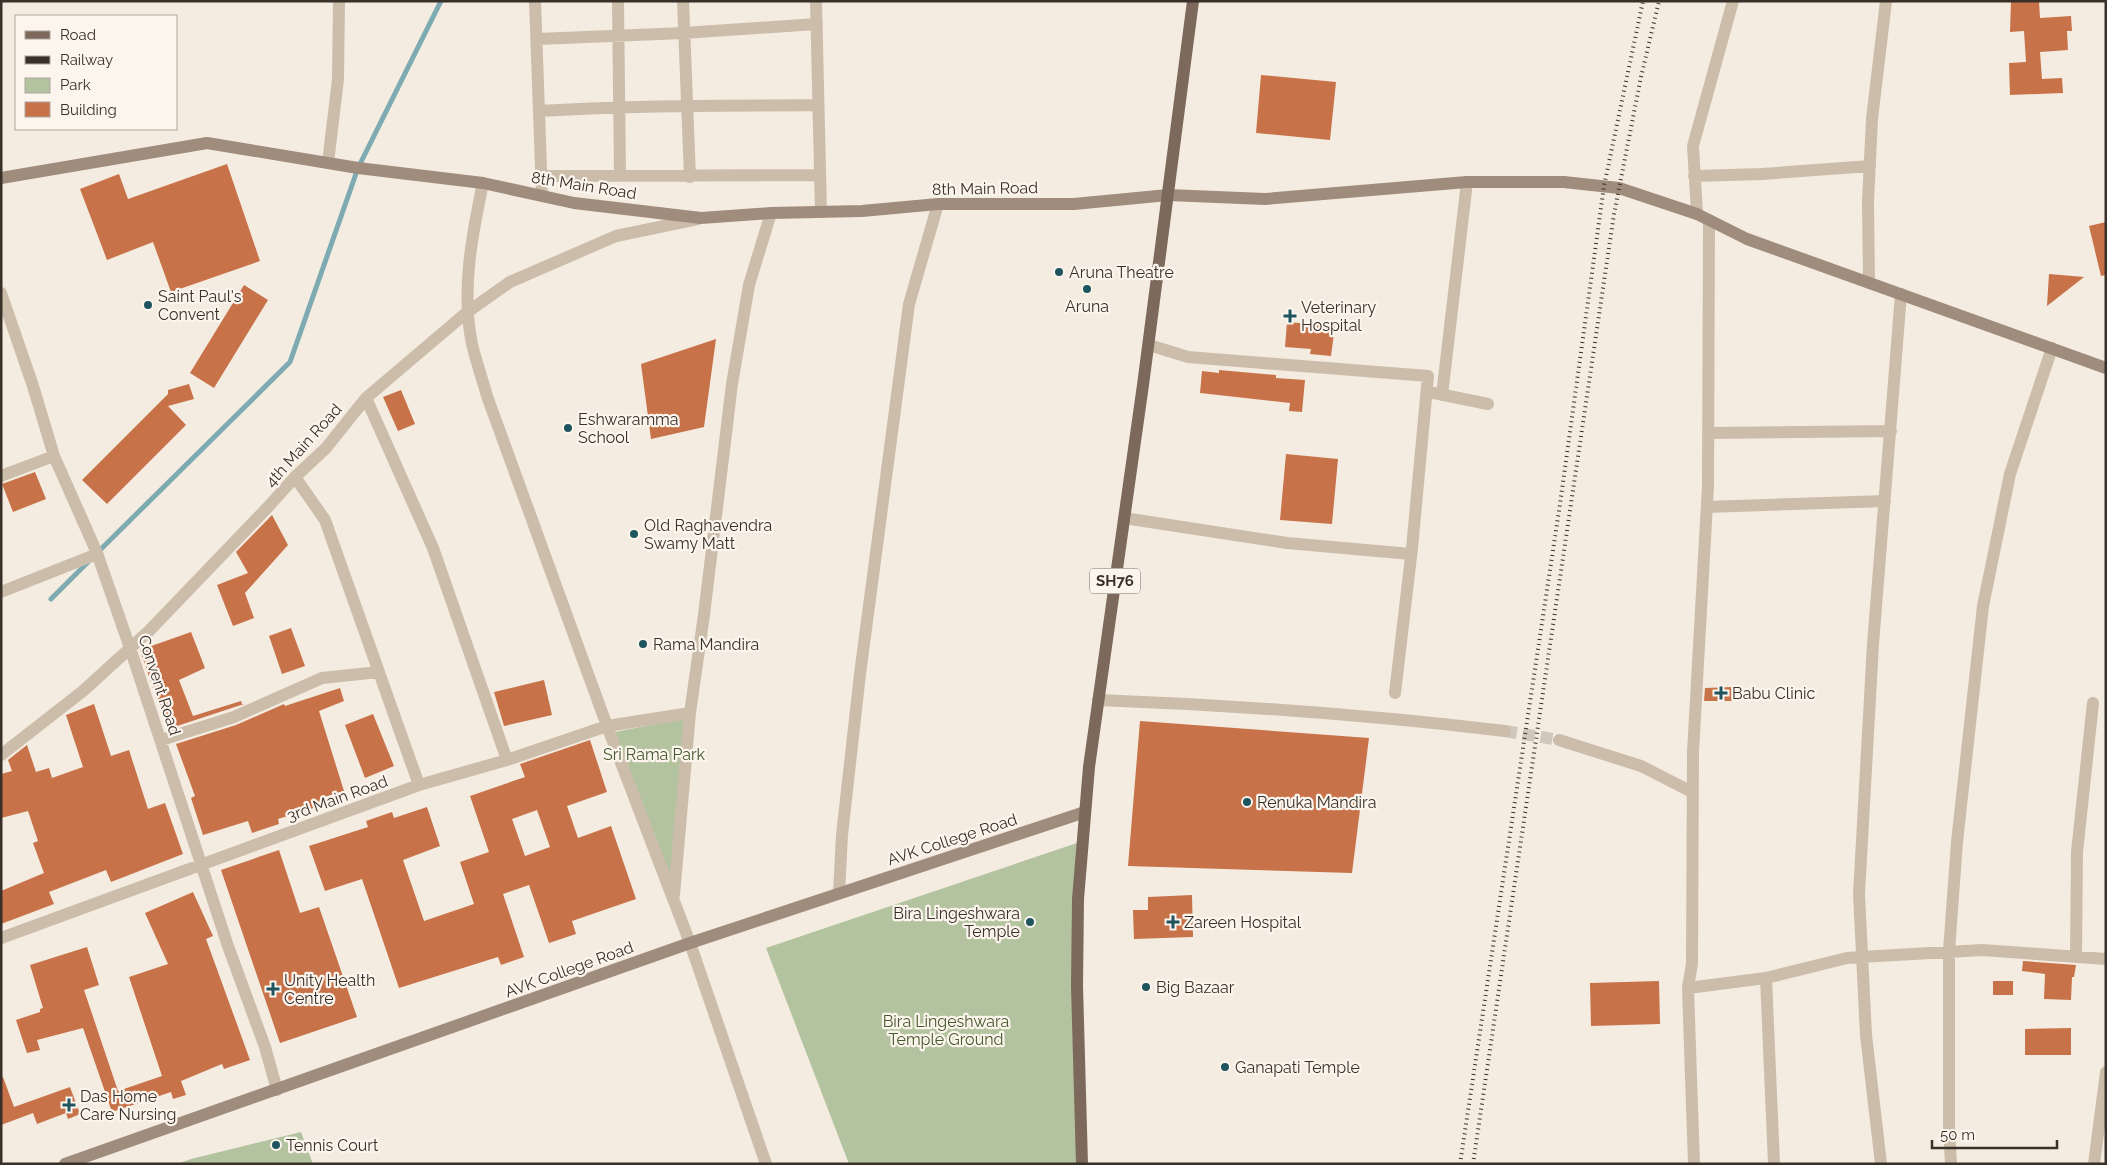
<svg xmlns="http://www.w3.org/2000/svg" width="2107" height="1165" font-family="Raleway,sans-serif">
  <rect width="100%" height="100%" fill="#f4ece0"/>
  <!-- green -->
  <path fill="#b4c39f" d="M 686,718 L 671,880 L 615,732 Z
    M 1077,843 L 1083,1164 L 849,1164 L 766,948 Z
    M 301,1132 L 313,1164 L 177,1164 L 191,1159 Z"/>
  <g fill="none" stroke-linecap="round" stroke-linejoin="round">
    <!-- stream -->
    <path stroke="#7eabb2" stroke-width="5" d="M 98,552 L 290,362 L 358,168 L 441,1
      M 51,599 L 88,562"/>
  </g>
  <!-- building -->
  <path fill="#c87249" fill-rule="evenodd" d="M 2011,1 L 2039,1 L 2040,18 L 2071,16 L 2072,31 L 2067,31 L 2068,50 L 2040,52 L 2042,79 L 2062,78 L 2063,93 L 2010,95 L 2009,63 L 2026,62 L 2024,31 L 2010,32 Z
    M 1261,75 L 1336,82 L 1330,140 L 1256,133 Z
    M 227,164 L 260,261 L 171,292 L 153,242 L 107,260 L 80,189 L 119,174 L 128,199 Z
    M 2106,222 L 2106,275 L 2101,276 L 2089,226 Z
    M 2049,274 L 2084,277 L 2047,306 Z
    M 244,285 L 268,300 L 214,388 L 190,373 Z
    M 1287,322 L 1335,326 L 1331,356 L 1310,354 L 1311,349 L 1285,347 Z
    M 716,339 L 704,427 L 651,439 L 641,364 Z
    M 1219,370 L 1276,375 L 1276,378 L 1305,380 L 1302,412 L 1289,411 L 1290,403 L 1200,393 L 1202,371 L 1219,373 Z
    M 189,384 L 194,399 L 168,406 L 186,425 L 107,504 L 82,480 L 168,394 L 168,390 Z
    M 401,390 L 415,424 L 398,431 L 383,397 Z
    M 1286,454 L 1338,459 L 1332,524 L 1280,520 Z
    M 35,472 L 46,499 L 13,512 L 2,484 Z
    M 272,515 L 288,545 L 245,593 L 254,618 L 233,626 L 217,585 L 248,573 L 236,552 Z
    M 291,628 L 305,666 L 282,674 L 269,636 Z
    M 191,632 L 205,668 L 179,680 L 193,716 L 241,701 L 242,704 L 244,704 L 171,728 L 153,688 L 140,650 Z
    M 544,680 L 552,715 L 504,726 L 494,692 Z
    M 1733,687 L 1733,701 L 1704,701 L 1705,688 Z
    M 340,688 L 344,701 L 319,711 L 344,791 L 321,798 L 323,805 L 278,819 L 279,824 L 252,833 L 248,821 L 203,835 L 191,798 L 195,796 L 176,744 L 236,725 L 284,704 L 285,706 Z
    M 94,704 L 111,756 L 129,750 L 148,809 L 165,803 L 183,854 L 111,882 L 106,870 L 49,892 L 54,904 L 1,924 L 1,891 L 44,873 L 33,843 L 38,841 L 28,811 L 1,818 L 1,774 L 12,771 L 8,760 L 27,745 L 36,772 L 49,768 L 52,778 L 83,767 L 66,715 Z
    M 373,714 L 394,766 L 365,778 L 345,725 Z
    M 1140,721 L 1369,738 L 1352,873 L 1128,866 Z
    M 590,740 L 607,792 L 567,806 L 578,838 L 611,826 L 636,899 L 572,921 L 576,934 L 549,943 L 529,885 L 503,894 L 524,957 L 501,965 L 498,957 L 399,988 L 362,879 L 325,891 L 309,846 L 368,827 L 366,821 L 392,812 L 394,818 L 427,807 L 440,846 L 403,860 L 424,921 L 474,904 L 460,862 L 489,852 L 470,796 L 525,777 L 520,764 ZM 537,810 L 550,847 L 525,856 L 512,819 Z
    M 279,850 L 300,913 L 319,907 L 357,1017 L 280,1043 L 221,870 Z
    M 193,892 L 213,936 L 206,939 L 250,1060 L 224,1069 L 222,1064 L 181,1081 L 186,1095 L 173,1099 L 171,1092 L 112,1112 L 83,1028 L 37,1040 L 40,1050 L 27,1053 L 16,1020 L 40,1012 L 40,1009 L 43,1008 L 30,965 L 87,947 L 99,985 L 84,990 L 118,1091 L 162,1076 L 129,977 L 168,964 L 145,913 Z
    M 1192,895 L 1193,937 L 1134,939 L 1133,910 L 1148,910 L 1148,897 Z
    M 2023,961 L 2076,965 L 2074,977 L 2072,977 L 2071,1000 L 2044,999 L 2045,974 L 2022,971 Z
    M 1659,981 L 1660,1024 L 1591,1026 L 1590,983 Z
    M 1993,981 L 2013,981 L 2013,995 L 1993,995 Z
    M 2071,1028 L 2071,1055 L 2025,1055 L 2025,1029 Z
    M 1,1077 L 3,1077 L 14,1107 L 70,1087 L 80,1114 L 68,1119 L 66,1113 L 37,1124 L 33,1113 L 1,1125 Z"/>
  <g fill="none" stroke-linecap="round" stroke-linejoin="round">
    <!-- street-tunnel -->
    <path stroke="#cfc6bc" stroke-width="12" stroke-dasharray="12 6" stroke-linecap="butt" d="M 1505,731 L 1559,740"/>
    <!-- street -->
    <path stroke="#ccbdab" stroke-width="12" d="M 535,1 L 542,196
      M 618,1 L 620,176
      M 683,1 L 690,177
      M 816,1 L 821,212
      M 537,39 L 684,33 L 817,24
      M 539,111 C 632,105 725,106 818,105
      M 328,163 L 338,79 L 339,1
      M 541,176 L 820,175
      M 1694,176 L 1762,174 L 1870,166
      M 483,183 C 472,235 461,291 472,344 C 476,361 482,378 487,396 L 607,726 L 690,943 L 766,1164
      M 1697,214 L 1693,146 L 1733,1
      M 1869,283 L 1868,201 L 1872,119 L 1886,1
      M 1,293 L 33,386 L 54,456 L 97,553 L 130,648 L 228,946 L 265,1047 L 277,1090
      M 1149,345 L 1188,357 L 1428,376 L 1412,548 L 1395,693
      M 1434,393 L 1488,404
      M 1442,395 L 1467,182
      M 366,398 L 433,548 L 507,760
      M 1708,433 L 1891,431
      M 1,476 L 54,456
      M 295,477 L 325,520 L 419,785
      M 1707,507 L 1885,501
      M 1124,518 L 1287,543 L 1411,554
      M 1,592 L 97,554
      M 1098,700 C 1234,705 1369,715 1505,731
      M 161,740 L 234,717 L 322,678 L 379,672
      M 1559,740 L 1641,766 L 1692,792
      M 1,755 L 83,691 L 149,631 L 268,507 L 295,477 L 326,448 L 366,398 L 466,313 L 510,282 L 616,236 L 698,219
      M 839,893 L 842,835 L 860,674 L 909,304 L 938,204
      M 674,895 L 690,713 L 704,615 L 732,384 L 749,285 L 771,213
      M 1,938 L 419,785 L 507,760 L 607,726 L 690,713
      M 2076,957 L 2077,852 L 2093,703
      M 1766,978 L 1774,1164
      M 1688,988 L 1766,978 L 1847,958 L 1861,957 L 1982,950 L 2106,959
      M 1694,1164 L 1688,988 L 1692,963 L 1693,752 L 1708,486 L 1709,220
      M 1881,1164 L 1866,1035 L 1859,894 L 1873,644 L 1901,294
      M 1951,1164 L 1949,1127 L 1949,951 L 1957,842 L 1983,606 L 2010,474 L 2052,348
      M 2094,1164 L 2106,1072"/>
    <!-- secondary -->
    <path stroke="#a08c7c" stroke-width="12" d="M 1,178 L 207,143 L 358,168 L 483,183 L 574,203 L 701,218 L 771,213 L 862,211 L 938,204 L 1074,204 L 1168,195 L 1265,199 L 1467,182 L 1564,182 L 1619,188 L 1697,214 L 1747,239 L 2106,368
      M 65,1164 L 690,943 L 1085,812"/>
    <!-- primary -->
    <path stroke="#7c695b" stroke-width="12" d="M 1082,1164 L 1077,986 L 1078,899 L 1089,767 L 1143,385 L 1193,1"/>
    <!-- rail -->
    <path stroke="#3a302a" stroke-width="4" stroke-dasharray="1 4" stroke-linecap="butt" d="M 1460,1164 L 1560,504 L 1604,186 L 1643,1
      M 1473,1164 L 1614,214 L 1641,77 L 1659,1"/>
  </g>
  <!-- markers -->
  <g fill="#1e545d" stroke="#fbf5ed" stroke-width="2">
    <circle cx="1059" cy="272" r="5"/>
    <circle cx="1087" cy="289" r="5"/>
    <circle cx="148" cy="305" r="5"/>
    <path d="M1287.5 308.5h5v5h5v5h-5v5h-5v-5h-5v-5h5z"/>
    <circle cx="568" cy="428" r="5"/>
    <circle cx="634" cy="534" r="5"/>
    <circle cx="643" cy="644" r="5"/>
    <path d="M1718.5 685.5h5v5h5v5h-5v5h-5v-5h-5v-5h5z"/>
    <circle cx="1247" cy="802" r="5"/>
    <circle cx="1030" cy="922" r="5"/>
    <path d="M1170.5 914.5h5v5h5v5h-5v5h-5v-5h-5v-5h5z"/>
    <circle cx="1146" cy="987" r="5"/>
    <path d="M270.5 981.5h5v5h5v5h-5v5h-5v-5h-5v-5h5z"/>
    <circle cx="1225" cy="1067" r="5"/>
    <path d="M66.5 1097.5h5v5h5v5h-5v5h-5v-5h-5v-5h5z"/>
    <circle cx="276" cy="1145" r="5"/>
  </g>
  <g text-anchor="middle" stroke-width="4.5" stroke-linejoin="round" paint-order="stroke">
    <!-- shield labels -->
    <rect fill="#fbf5ed" stroke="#746b64" stroke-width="1" x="1090" y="568.5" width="50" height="25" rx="4"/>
    <g font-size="15" font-weight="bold" fill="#3a302a">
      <text x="1115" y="586">SH76</text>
    </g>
    <!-- street labels -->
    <g font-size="16" fill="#3a302a" stroke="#fbf5ed">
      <text transform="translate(584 185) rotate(9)" y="6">8th Main Road</text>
      <text transform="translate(985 188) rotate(-1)" y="6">8th Main Road</text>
      <text transform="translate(303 445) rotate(-48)" y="6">4th Main Road</text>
      <text transform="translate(160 685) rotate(72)" y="6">Convent Road</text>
      <text transform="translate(337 798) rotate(-20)" y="6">3rd Main Road</text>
      <text transform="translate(952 839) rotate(-18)" y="6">AVK College Road</text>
      <text transform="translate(569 969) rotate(-20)" y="6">AVK College Road</text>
    </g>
    <!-- poi labels -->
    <g font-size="16" fill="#3a302a" stroke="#fbf5ed" text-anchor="start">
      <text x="1069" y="278">Aruna Theatre</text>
      <text x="158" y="302">Saint Paul's<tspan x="158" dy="18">Convent</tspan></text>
      <text x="1087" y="312" text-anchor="middle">Aruna</text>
      <text x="1301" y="313">Veterinary<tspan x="1301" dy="18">Hospital</tspan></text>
      <text x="578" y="425">Eshwaramma<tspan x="578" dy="18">School</tspan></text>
      <text x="644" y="531">Old Raghavendra<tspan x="644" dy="18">Swamy Matt</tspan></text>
      <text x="653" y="650">Rama Mandira</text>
      <text x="1732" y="699">Babu Clinic</text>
      <text x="1257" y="808">Renuka Mandira</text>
      <text x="1020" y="919" text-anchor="end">Bira Lingeshwara<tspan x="1020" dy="18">Temple</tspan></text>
      <text x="1184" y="928">Zareen Hospital</text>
      <text x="284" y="986">Unity Health<tspan x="284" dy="18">Centre</tspan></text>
      <text x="1156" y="993">Big Bazaar</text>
      <text x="1235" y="1073">Ganapati Temple</text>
      <text x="80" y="1102">Das Home<tspan x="80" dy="18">Care Nursing</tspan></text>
      <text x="286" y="1151">Tennis Court</text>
    </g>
    <!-- park labels -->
    <g font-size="16" fill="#46592d" stroke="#fbf5ed">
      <text x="654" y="760">Sri Rama Park</text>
      <text x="946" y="1027">Bira Lingeshwara<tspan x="946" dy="18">Temple Ground</tspan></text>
    </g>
  </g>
  <!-- border -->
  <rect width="2107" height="1165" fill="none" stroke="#3a302a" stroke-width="5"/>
  <!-- legend -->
  <rect x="15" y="15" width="162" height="115" fill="#fbf5ed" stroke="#aea69f"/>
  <rect x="25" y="31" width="25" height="8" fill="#7c695b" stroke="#aea69f"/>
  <text x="60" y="40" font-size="15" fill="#3a302a">Road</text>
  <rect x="25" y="56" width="25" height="8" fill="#3a302a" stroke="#aea69f"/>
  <text x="60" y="65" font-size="15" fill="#3a302a">Railway</text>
  <rect x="25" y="78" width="25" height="15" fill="#b4c39f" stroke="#aea69f"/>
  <text x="60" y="90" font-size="15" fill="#3a302a">Park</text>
  <rect x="25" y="102" width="25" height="15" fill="#c87249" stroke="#aea69f"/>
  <text x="60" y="115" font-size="15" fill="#3a302a">Building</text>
  <!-- scale -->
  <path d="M1932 1140v8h125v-8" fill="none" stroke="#3a302a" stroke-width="2.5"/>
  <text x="1940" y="1140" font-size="15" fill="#3a302a" stroke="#fbf5ed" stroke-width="4" paint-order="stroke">50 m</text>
</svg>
